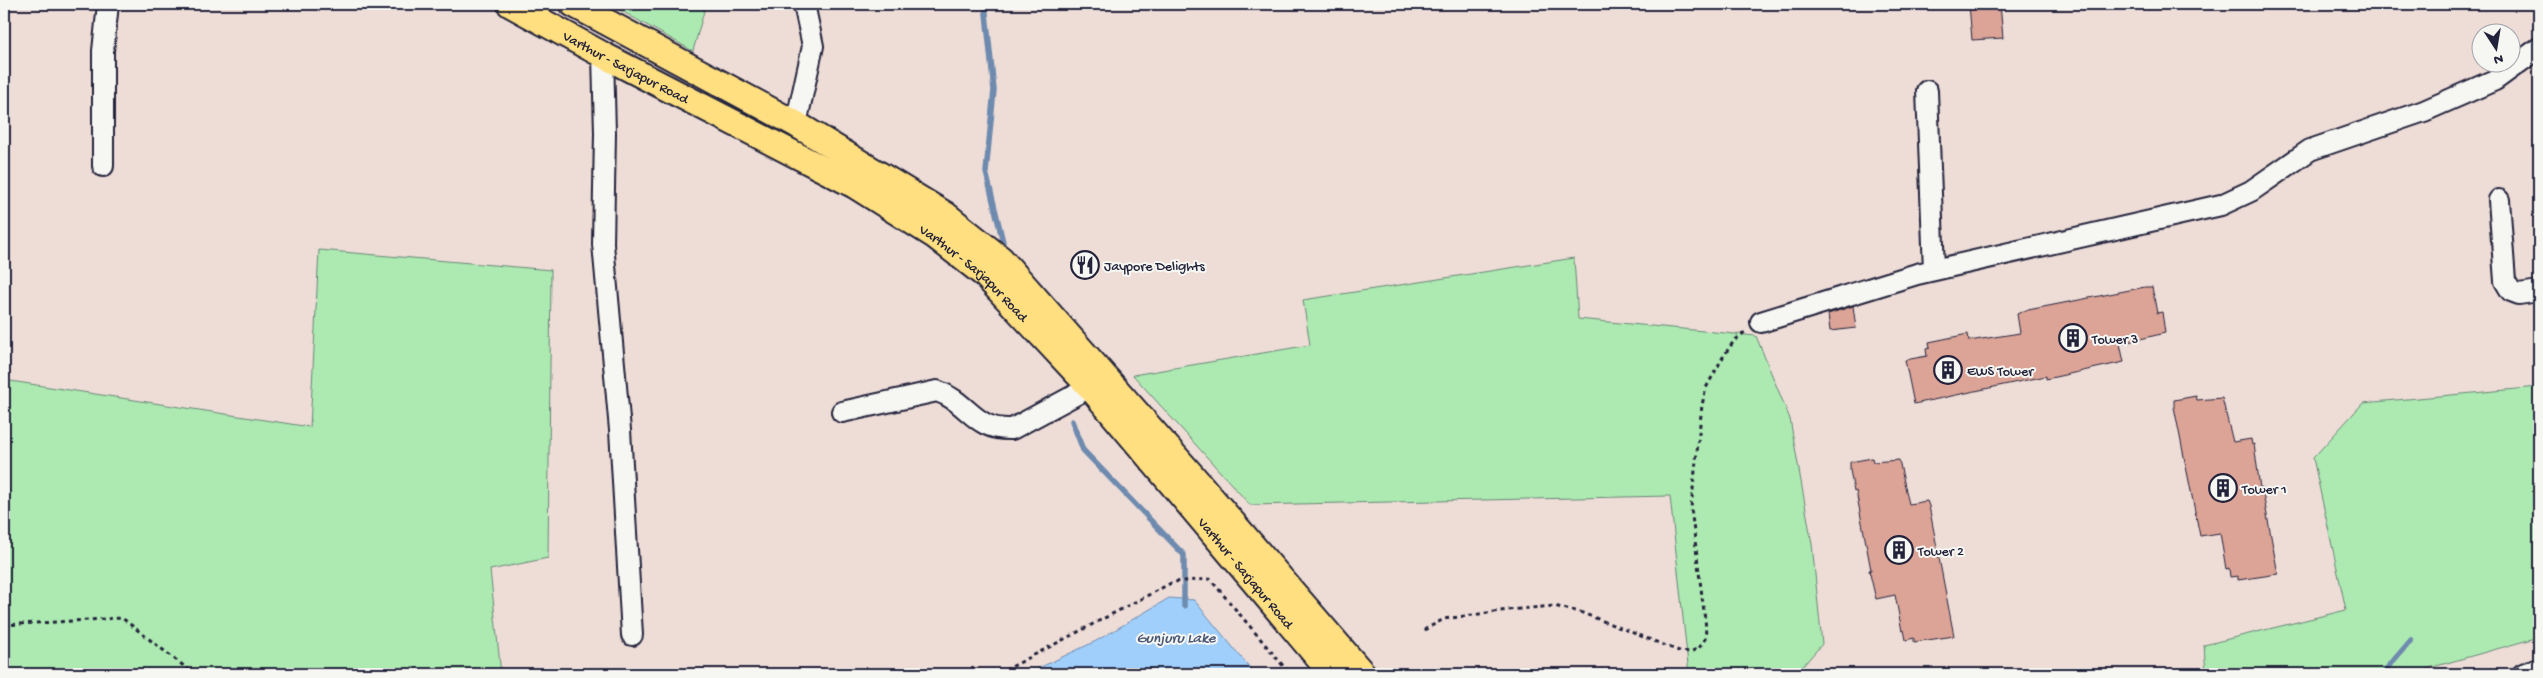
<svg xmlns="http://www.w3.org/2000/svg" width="2543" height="678" font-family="'Gochi Hand',sans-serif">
  <rect width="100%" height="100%" fill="#eeddd7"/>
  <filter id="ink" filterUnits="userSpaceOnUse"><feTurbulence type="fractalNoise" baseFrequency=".02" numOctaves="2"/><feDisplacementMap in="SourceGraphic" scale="10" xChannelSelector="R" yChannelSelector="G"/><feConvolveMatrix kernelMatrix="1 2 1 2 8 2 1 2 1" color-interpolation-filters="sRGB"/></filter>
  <g filter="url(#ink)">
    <!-- green -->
    <path fill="#aceab1" stroke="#678676" d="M 609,4 L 706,4 L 693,51 Z
      M 319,250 L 551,270 L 548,558 L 490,570 L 501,674 L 4,674 L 4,380 L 310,427 Z
      M 1574,258 L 1578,319 L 1756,336 L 1790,419 L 1812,544 L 1822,644 L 1796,674 L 1689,674 L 1670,496 L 1250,505 L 1133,375 L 1310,345 L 1303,300 Z
      M 2539,387 L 2539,637 L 2408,674 L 2206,674 L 2204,645 L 2346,610 L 2313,458 L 2363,403 Z"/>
    <!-- water -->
    <path fill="#a0cffb" stroke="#6e8aae" d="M 1169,598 L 1194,600 L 1255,674 L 1026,674 L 1096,641 Z"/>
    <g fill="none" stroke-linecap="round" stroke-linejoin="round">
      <!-- stream -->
      <path stroke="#6e8aae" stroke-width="5.5" d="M 985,4 L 994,90 L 986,172 L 1003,242
        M 1072,421 L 1083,450 L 1184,555 L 1184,606
        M 2382,674 L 2411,640"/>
    </g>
    <!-- building -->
    <path fill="#dca397" stroke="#22223b" d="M 1969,4 L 2000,4 L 2003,38 L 1972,40 Z
      M 2145,287 L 2152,287 L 2157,313 L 2162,312 L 2165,333 L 2120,344 L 2124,362 L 2046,379 L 2046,376 L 1914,404 L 1905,360 L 1927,356 L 1926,349 L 1930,348 L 1929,342 L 1968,334 L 1969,341 L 2020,333 L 2017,314 L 2023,311 Z
      M 1853,306 L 1856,328 L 1830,331 L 1828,314 Z
      M 2196,396 L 2197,400 L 2222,398 L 2233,442 L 2251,439 L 2252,445 L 2254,444 L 2260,488 L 2262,488 L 2278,574 L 2238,580 L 2238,576 L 2230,577 L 2229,568 L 2226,569 L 2220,533 L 2200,536 L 2174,407 L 2174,400 Z
      M 1872,458 L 1873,462 L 1899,460 L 1909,504 L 1927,501 L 1929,506 L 1954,636 L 1914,642 L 1914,638 L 1906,640 L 1904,630 L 1902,631 L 1895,595 L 1876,599 L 1869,570 L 1871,570 L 1856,491 L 1854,492 L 1850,470 L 1850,462 Z"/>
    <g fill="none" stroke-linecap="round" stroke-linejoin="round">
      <defs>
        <path id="minor" d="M 603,55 L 605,133 L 603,244 L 620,430 L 632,635
          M 1927,91 L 1934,270
          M 796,124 L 813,46 L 804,4
          M 103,166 L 103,51 L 108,4
          M 2499,200 L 2505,281 L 2511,291 L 2519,294 L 2539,291
          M 1761,322 L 1917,274 L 2221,205 L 2251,191 L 2310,150 L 2424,111 L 2495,80 L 2539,48
          M 842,412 L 937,391 C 969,402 974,431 1012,429 L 1090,387
          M 2523,674 L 2539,669"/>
        <g id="major">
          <path id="s1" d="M 510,4 L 603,55 L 854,185 L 935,236 L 985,275 L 1090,387 L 1332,674"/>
          <path d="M 573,4 L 796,124 L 946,215 L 1001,259 L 1190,473 L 1363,674"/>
        </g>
      </defs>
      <!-- minor casing -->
      <use href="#minor" stroke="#22223b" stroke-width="24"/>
      <!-- major casing -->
      <use href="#major" stroke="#22223b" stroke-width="29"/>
      <!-- path -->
      <path stroke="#22223b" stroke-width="3" stroke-dasharray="4 4" stroke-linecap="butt" d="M 4,625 L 122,618 L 194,674
        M 1424,630 L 1444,619 L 1508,610 L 1554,606 L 1580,612 L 1679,651 L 1690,652 L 1699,648 L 1705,639 L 1706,628 L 1691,508 L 1702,405 L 1706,388 L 1723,357 L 1734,341 L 1746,331
        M 998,674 L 1173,582 L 1210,579 L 1290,674"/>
      <!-- minor -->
      <use href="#minor" stroke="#f6f6f2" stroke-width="20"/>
      <!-- major -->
      <use href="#major" stroke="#ffdf80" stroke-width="25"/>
    </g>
  </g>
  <!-- icons -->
  <defs>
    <symbol id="restaurant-ring" viewBox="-11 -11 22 22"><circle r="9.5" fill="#f6f6f2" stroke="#22223b" stroke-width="1.5"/><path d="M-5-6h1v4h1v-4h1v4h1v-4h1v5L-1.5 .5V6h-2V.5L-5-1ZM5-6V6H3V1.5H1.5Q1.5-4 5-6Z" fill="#22223b"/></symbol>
    <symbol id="building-ring" viewBox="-11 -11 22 22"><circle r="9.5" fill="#f6f6f2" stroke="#22223b" stroke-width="1.5"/><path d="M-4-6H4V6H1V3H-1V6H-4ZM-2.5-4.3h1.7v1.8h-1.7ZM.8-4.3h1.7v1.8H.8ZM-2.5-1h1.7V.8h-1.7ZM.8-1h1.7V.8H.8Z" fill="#22223b"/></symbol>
  </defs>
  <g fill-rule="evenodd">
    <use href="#restaurant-ring" x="1069" y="249" width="32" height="32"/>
    <use href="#building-ring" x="2057" y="322" width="32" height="32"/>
    <use href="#building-ring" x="1932" y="354" width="32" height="32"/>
    <use href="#building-ring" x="2207" y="472" width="32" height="32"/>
    <use href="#building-ring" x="1883" y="534" width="32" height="32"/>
  </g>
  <g text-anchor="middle" stroke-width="4" stroke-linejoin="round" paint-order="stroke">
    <!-- street labels -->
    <g font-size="14" fill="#22223b" stroke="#f6f6f2">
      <text dy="5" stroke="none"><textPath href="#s1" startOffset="132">Varthur - Sarjapur Road</textPath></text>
      <text dy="5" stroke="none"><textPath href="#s1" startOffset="538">Varthur - Sarjapur Road</textPath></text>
      <text dy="5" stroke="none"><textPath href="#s1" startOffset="944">Varthur - Sarjapur Road</textPath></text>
    </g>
    <!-- poi labels -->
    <g font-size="14" fill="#22223b" stroke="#f6f6f2" text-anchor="start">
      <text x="1104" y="270">Jaypore Delights</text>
      <text x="2092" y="343">Tower 3</text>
      <text x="1967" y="375">EWS Tower</text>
      <text x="2242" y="493">Tower 1</text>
      <text x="1918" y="555">Tower 2</text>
    </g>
    <!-- water labels -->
    <g font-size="15" font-style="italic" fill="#485675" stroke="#f6f6f2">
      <text x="1176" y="642">Gunjuru Lake</text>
    </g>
  </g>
  <!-- margin -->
  <rect width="2543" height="678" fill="none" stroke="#f6f6f2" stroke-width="20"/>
  <rect x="10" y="10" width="2523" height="658" fill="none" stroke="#22223b" stroke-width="2" filter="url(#ink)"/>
  <!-- north arrow -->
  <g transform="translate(2496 48) rotate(168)"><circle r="24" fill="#f6f6f2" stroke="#a1a1a9"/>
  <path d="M0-4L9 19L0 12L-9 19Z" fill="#22223b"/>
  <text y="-8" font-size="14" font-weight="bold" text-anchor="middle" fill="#22223b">N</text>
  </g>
</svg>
